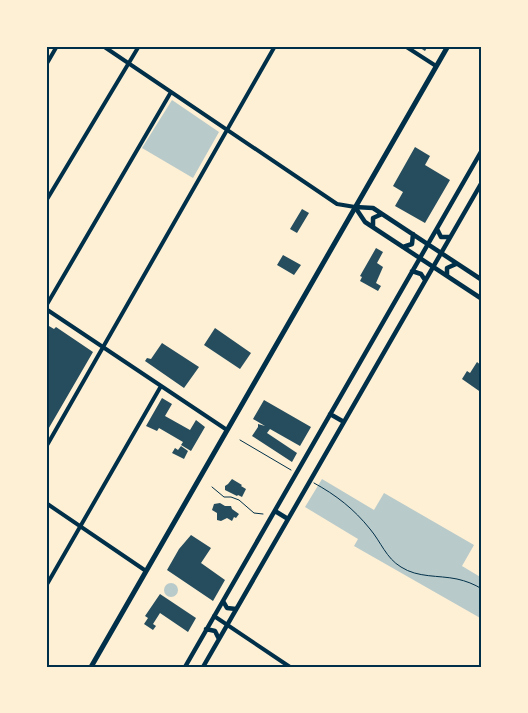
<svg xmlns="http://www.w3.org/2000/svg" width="528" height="713" font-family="'PT Sans',sans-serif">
  <rect width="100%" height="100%" fill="#fdf0d5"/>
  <!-- green -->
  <path fill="#b9caca" d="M 172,100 L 219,132 L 193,178 L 142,148 Z
    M 322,479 L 374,510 L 384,493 L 474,545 L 462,566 L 482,578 L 482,619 L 354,546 L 358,539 L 305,507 Z
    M164 590a7 7 0 1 1 14 0a7 7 0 1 1-14 0Z"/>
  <!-- building -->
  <path fill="#264d5e" d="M 417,46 L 428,46 L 425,51 Z
    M 415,147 L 430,156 L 425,165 L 450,180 L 425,223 L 395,206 L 403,192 L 393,186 Z
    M 302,209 L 309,213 L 297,233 L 290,229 Z
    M 376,248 L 383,252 L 377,263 L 383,267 L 376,283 L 381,286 L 378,291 L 360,281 L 362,277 L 360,276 Z
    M 283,255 L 301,265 L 294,275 L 277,265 Z
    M 49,326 L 54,329 L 56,327 L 93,352 L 46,433 L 46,330 Z
    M 215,328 L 251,353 L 240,369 L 204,345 Z
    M 162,343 L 199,367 L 184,388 L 145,361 L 147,358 L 151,359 Z
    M 477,362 L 482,366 L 482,393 L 462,379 L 467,371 L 470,373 Z
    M 162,398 L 172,404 L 165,416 L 190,430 L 196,420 L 205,427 L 191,451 L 181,445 L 183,442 L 159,428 L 157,431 L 146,426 Z
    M 264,400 L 311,427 L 300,446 L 270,429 L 267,433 L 297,453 L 292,462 L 252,436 L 258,427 L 258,424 L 265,426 L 253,419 Z
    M 181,446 L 188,451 L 184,459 L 172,453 L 175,448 L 178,450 Z
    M 232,479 L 242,485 L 241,486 L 246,489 L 242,497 L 238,495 L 237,496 L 225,490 L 225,486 L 228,484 Z
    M 220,503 L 225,506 L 231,506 L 232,509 L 239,514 L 236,518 L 234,517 L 232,521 L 227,518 L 221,521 L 217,520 L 217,513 L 212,510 L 214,504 Z
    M 191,535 L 211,548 L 201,563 L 225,580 L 213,601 L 167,570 L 179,549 Z
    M 160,594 L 196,618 L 188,632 L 160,613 L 153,624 L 156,626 L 153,630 L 144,624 L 148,618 L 145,616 Z"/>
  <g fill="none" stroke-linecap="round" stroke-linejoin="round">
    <!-- path -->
    <path stroke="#003049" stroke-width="1" d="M 240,440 L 291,470
      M 314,483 C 336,495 354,509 370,529 C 381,542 386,558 401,567 C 418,578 438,575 457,579 C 466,581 474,584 482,589
      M 212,487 L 224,497 L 231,497 L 239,500 L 254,513 L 263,514"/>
    <!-- minor -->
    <path stroke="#003049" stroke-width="4" d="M 103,46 L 337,204 L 355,207
      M 405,46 L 436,66
      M 46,65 L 57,46
      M 46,201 L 139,46
      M 46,306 L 171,92
      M 46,309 L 227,430
      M 46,447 L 275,46
      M 46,503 L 146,571
      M 46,586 L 161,386
      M 214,616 L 290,667"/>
    <!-- tertiary -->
    <path stroke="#003049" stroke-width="4.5" d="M 355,207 L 365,222 L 482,299
      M 355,207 L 373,208 L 482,280
      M 373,227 L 373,218 L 382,214
      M 437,229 L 441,237 L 450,237
      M 403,247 L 412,244 L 413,234
      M 412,271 L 421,274 L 425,280
      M 447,276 L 447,268 L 456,264
      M 330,414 L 344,422
      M 275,511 L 288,519
      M 223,601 L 227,608 L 236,609
      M 206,629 L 215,631 L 219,639
      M 185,667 L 482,150
      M 203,667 L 482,182"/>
    <!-- secondary -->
    <path stroke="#003049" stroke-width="5" d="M 91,667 L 448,46"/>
  </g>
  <!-- border -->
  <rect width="528" height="713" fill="none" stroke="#fdf0d5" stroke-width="95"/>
  <rect x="48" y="48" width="432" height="618" fill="none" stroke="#003049" stroke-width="2"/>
</svg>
